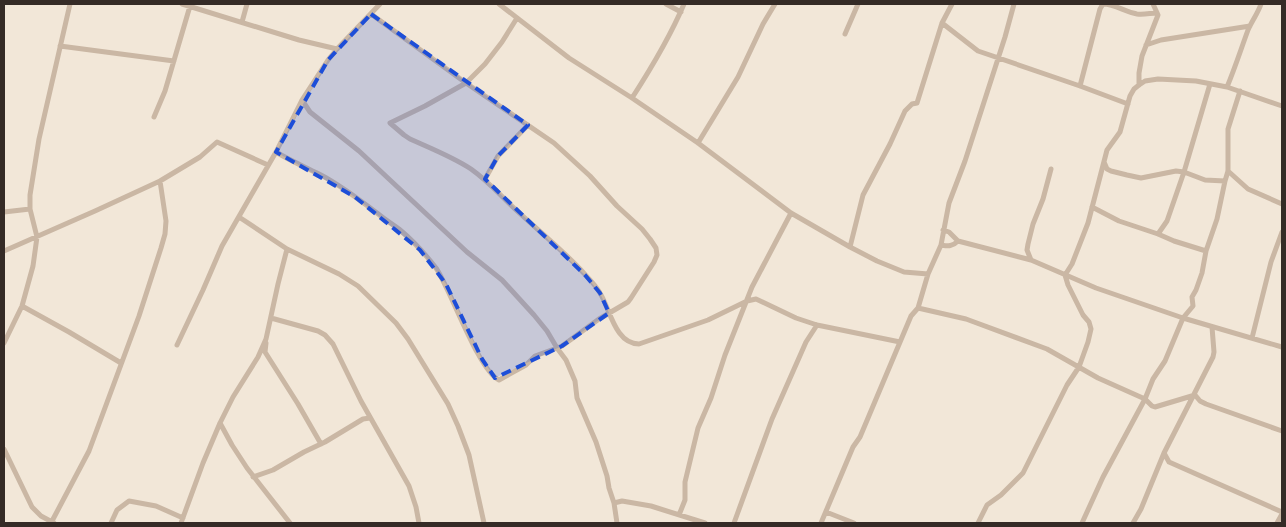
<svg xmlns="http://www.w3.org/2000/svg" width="1286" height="527" font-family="'Varela Round',sans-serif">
  <rect width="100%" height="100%" fill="#f2e7d8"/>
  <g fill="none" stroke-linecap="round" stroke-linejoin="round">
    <!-- street -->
    <path stroke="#cab7a4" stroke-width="5" d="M 182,4 L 299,40 L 337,49
      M 499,4 L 569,58 L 632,98 L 698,143 L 791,213 L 850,247 L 877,261 L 904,272 L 928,274
      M 666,4 L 681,12
      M 517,18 L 502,42 L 485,64 L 466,83 L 425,106 L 390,123 L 404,135 L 410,139 C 430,148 453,157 471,169 C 488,181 501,196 516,210 C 538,230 560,248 580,269 C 587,277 595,284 600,293 C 610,309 615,344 639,344 L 708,320 L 747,301 L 756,299 L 796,318 L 817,325 L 900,342
      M 242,22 L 247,4
      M 942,23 L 978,51 L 1080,86 L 1128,104
      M 845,34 L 858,4
      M 1146,45 L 1161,40 L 1250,26
      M 60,46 L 174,61
      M 1139,85 L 1139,73 L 1142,56 L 1158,15 L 1153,4
      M 1080,86 L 1100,9 L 1103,4 C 1115,4 1125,12 1137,14 C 1144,15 1151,13 1157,13
      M 1227,87 C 1235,68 1241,49 1248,30 C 1252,21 1258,13 1261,4
      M 632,98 C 652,67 670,37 684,4
      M 302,100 L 310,112 L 359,151 L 467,252 L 502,280 L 534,315 L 547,331 L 557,348 L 562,346 L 599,319 L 628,302 L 631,298 L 654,262 L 657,255 L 656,248 L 650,239 L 642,229 L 617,206 L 590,176 L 554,143 L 466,83 L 371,14
      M 154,117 L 165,91 L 190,6
      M 698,143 L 738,77 L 763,24 L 775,4
      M 276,152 C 289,160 303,166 317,173 C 338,183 358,199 377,213 C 384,219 392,224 399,229 C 411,239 426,255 436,268 C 451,290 478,370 499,380 L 526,365 L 535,356 L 557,348 L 566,360 L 575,381 L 577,398 L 596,442 L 607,476 L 609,488 L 614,503 L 617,523
      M 1104,162 L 1107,169 L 1111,171 L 1127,175 L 1141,178 L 1176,171 L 1184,172 L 1205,180 L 1225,181
      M 1228,171 L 1248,189 L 1282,204
      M 485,179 L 498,156 L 528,125
      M 1092,207 L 1119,221 L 1158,234 L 1174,241 L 1206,251
      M 4,212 L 30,209
      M 239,217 L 287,249 L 339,274 L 358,286 L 396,323 L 408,339 L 448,404 L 458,426 L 469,455 L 484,523
      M 943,230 L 949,232 L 958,241 L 1031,260 L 1096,288 L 1183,318 L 1282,347
      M 1158,234 L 1167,221 L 1184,172 L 1210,84
      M 941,245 C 948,246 952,247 958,241
      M 850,247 L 863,195 L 890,144 L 905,111 L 912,104 L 917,103 L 942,23 L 952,4
      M 4,251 L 95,211 L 160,181 L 200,157 L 217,142 L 268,165
      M 1031,260 L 1027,250 L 1028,244 L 1033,224 L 1043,199 L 1051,169
      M 22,306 L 69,332 L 121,363
      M 918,308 L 966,319 L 1047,349 L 1098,378 L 1145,399 L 1152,406 L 1155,407 L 1195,395 L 1200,401 L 1206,404 L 1282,431
      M 271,318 L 318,331 L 325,335 L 333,344 L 361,401 L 409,486 L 416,507 L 419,523
      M 1252,338 L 1271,262 L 1282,232
      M 4,343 L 22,306 L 33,266 L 37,237 L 30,209 L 30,195 L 39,139 L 70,4
      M 266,343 L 265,352 L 298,404 L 321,444
      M 177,345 L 203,290 L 222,246 L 276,152 L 302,100 L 328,60 L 337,49 L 380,4
      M 220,423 L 232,445 L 247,468 L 290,523
      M 4,449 L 32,507 L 41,516 L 54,523
      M 1164,453 L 1169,462 L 1282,512
      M 253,477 L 273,470 L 304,452 L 325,442 L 363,419 L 370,418
      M 614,503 L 622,501 L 651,506 L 705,523
      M 826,512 L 854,523
      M 679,515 L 685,500 L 685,482 L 698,428 L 711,398 L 725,355 L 752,287 L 791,213
      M 51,523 L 89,451 L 139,316 L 161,248 L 165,234 L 166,221 L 160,181
      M 111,523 L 117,510 L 129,501 L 156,506 L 183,518
      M 181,523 L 203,463 L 220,423 L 233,397 L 258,357 L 266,339 L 278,284 L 287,249
      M 734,523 L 772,419 L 806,342 L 817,325
      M 821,523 L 853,447 L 860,437 L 911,316 L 918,308 L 928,274 L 941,245 L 949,203 L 965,161 L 1005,37 L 1014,4
      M 978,523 L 987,505 L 1001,495 L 1023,473 L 1067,385 L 1079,367 L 1088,342 L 1091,329 L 1089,322 L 1083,315 L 1068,285 L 1065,275 L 1072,264 L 1088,223 L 1107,150 L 1120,132 L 1130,96 L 1134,89 L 1139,85 L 1145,81 L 1158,79 L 1196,81 L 1227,87 L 1282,106
      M 1082,523 L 1103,477 L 1145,399 L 1153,379 L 1165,361 L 1183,318 L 1193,306 L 1192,297 L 1196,290 L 1202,273 L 1206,251 L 1217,219 L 1225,181 L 1228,171 L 1228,129 L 1240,91
      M 1133,523 L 1141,509 L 1164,453 L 1213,357 L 1214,352 L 1212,327
      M 1277,523 L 1282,514"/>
  </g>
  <!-- marked area -->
  <path fill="#1d4ed8" fill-opacity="0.2" stroke="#1d4ed8" stroke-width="4" stroke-dasharray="10 6" stroke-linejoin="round" d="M 371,14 L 528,125 L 498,156 L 485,179 L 585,275 L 600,293 L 609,313 L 562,346 L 495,378 L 482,359 L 446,284 L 420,250 L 355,197 L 276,152 L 328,60 Z"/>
  <!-- border -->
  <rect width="1286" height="527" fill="none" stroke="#352b26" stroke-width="10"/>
</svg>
